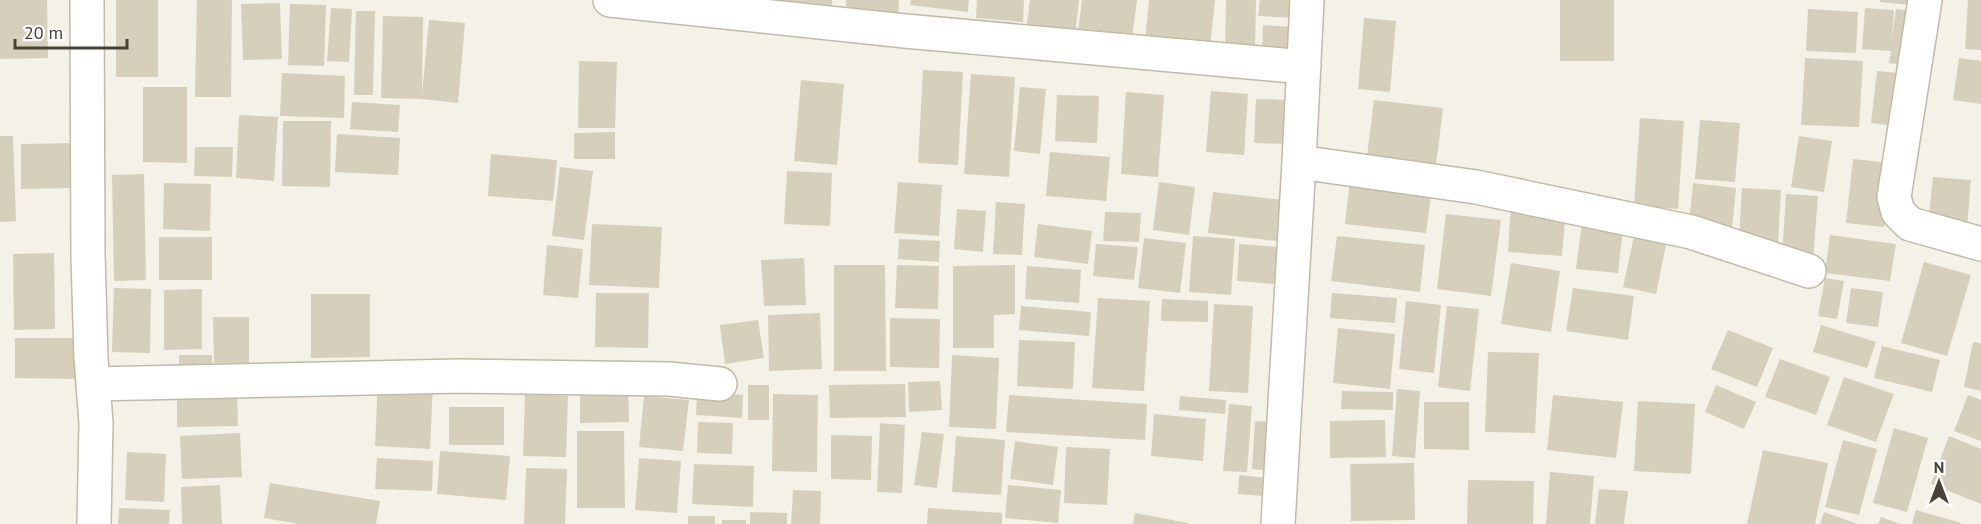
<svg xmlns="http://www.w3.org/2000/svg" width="1981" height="524" font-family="'PT Sans',sans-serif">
  <rect width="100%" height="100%" fill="#f4f2e6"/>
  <!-- building -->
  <path fill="#d6cfbb" d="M 0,0 L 47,0 L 48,58 L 0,59 Z
    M 116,0 L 158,0 L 158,77 L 116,77 Z
    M 197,0 L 232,0 L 231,97 L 195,97 Z
    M 785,0 L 832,0 L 832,9 L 786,10 Z
    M 846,0 L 899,0 L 898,23 L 845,20 Z
    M 911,0 L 969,0 L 968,12 L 910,5 Z
    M 977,0 L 1024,0 L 1023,22 L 976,18 Z
    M 1030,0 L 1079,0 L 1074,45 L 1025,40 Z
    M 1082,0 L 1137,0 L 1131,45 L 1077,38 Z
    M 1149,0 L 1215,0 L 1209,58 L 1144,52 Z
    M 1226,0 L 1256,0 L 1255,54 L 1225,54 Z
    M 1260,0 L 1297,0 L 1296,18 L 1258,16 Z
    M 1560,0 L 1614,0 L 1614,61 L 1560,61 Z
    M 1880,0 L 1921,0 L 1920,6 L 1880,2 Z
    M 1968,0 L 1981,0 L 1981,50 L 1965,49 Z
    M 280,3 L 282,59 L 243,60 L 241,4 Z
    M 290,4 L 326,5 L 324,66 L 288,65 Z
    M 331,8 L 352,9 L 349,62 L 327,61 Z
    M 1865,8 L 1894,10 L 1892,39 L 1896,9 L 1917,12 L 1911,66 L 1889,63 L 1891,51 L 1862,49 Z
    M 1808,9 L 1858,12 L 1856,53 L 1806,51 Z
    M 356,11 L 375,11 L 373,95 L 354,95 Z
    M 383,16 L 423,17 L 422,94 L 429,20 L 465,23 L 458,103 L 422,99 L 381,98 Z
    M 1364,18 L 1396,21 L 1390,92 L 1358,89 Z
    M 1263,25 L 1294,27 L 1292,59 L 1262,57 Z
    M 1805,58 L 1863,61 L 1859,127 L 1801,125 Z
    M 1959,58 L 1981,61 L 1981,104 L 1953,100 Z
    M 579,61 L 617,62 L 615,128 L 578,128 Z
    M 923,70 L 963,72 L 958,165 L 918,163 Z
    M 1877,71 L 1909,74 L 1903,127 L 1871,123 Z
    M 282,73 L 345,76 L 344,118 L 280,116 Z
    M 971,74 L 1015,77 L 1009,177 L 964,174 Z
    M 801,80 L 844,84 L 837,165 L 794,161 Z
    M 143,87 L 187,87 L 187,163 L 143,162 Z
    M 1020,87 L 1046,89 L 1040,154 L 1014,151 Z
    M 1211,91 L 1248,94 L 1244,155 L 1206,152 Z
    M 1126,92 L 1164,95 L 1158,177 L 1121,174 Z
    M 1057,95 L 1099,96 L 1097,143 L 1055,141 Z
    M 1256,99 L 1294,100 L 1292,144 L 1254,143 Z
    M 1374,100 L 1443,108 L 1435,173 L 1366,164 Z
    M 352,102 L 400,105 L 398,132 L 350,129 Z
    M 239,115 L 278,117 L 274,181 L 236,178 Z
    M 1640,118 L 1684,121 L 1678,209 L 1634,206 Z
    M 1700,120 L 1740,123 L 1735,182 L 1695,179 Z
    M 283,121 L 331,121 L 330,187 L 282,186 Z
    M 615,132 L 615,159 L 574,159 L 574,133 Z
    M 337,134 L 400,138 L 398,175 L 335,172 Z
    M 0,136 L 13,136 L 16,221 L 0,222 Z
    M 1799,136 L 1832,141 L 1824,192 L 1791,187 Z
    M 73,143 L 73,188 L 21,189 L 21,144 Z
    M 195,147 L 233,147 L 232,177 L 194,176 Z
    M 1050,152 L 1110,157 L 1106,201 L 1046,196 Z
    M 491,154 L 557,160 L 553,201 L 488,196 Z
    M 1853,159 L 1891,163 L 1884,227 L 1846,223 Z
    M 560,167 L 593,171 L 584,240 L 552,236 Z
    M 787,171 L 832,173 L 830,226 L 784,224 Z
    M 1351,172 L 1433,182 L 1426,233 L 1345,224 Z
    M 144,174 L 146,280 L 114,281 L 112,175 Z
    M 1933,177 L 1971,180 L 1967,228 L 1928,224 Z
    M 898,182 L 942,185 L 939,236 L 894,233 Z
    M 1159,182 L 1195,187 L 1189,235 L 1153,230 Z
    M 164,183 L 211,184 L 210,231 L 163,229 Z
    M 1693,183 L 1736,188 L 1732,229 L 1689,224 Z
    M 1742,188 L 1781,190 L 1778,242 L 1739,239 Z
    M 1213,192 L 1291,201 L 1286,242 L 1208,233 Z
    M 1786,194 L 1818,196 L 1813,261 L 1782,258 Z
    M 996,202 L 1025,204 L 1022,255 L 993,254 Z
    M 1511,203 L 1566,208 L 1562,256 L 1508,252 Z
    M 957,209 L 986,211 L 983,252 L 954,249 Z
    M 1105,212 L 1141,213 L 1139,242 L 1103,241 Z
    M 1446,214 L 1501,220 L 1491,296 L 1437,289 Z
    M 1583,216 L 1624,220 L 1618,273 L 1576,269 Z
    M 1637,222 L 1669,229 L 1656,294 L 1623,287 Z
    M 592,224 L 662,227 L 659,288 L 589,285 Z
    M 1038,224 L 1092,231 L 1088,264 L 1034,257 Z
    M 1830,235 L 1896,244 L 1890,281 L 1825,273 Z
    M 1193,236 L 1235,239 L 1231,295 L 1189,292 Z
    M 1337,236 L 1425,245 L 1420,292 L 1331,281 Z
    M 159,237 L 212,237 L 212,280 L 159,280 Z
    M 1144,238 L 1186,243 L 1180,293 L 1138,288 Z
    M 899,239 L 940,241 L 939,262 L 898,259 Z
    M 1096,244 L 1138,247 L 1134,280 L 1093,276 Z
    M 1239,244 L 1278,247 L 1275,284 L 1237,281 Z
    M 547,245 L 583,249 L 578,298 L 543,295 Z
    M 54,253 L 55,329 L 14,330 L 13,254 Z
    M 804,258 L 806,305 L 764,306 L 761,260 Z
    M 1924,262 L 1971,275 L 1947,356 L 1901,343 Z
    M 1511,263 L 1560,271 L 1551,332 L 1501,324 Z
    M 834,265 L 885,265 L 886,371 L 834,371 Z
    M 897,265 L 939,266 L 938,309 L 895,308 Z
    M 1015,265 L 1015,314 L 994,315 L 994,348 L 953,348 L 953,266 Z
    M 1027,266 L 1081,270 L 1079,303 L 1025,299 Z
    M 1825,278 L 1844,281 L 1837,319 L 1818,316 Z
    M 114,288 L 151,289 L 150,353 L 112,352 Z
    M 1573,288 L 1634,296 L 1628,340 L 1566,331 Z
    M 1851,288 L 1883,292 L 1878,327 L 1846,323 Z
    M 202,289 L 202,349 L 164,350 L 164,290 Z
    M 596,293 L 649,293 L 648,348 L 595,347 Z
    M 1332,293 L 1397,298 L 1395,323 L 1330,318 Z
    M 311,294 L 370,294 L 370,357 L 311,358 Z
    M 1098,298 L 1150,301 L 1144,391 L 1092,388 Z
    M 1162,299 L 1208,301 L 1208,322 L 1161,321 Z
    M 1406,301 L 1441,305 L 1434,373 L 1399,369 Z
    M 1214,304 L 1253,306 L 1248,393 L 1209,391 Z
    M 1021,306 L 1091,312 L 1089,336 L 1019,330 Z
    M 1447,306 L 1479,309 L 1470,391 L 1438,387 Z
    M 820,313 L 822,369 L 769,371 L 768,315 Z
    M 213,317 L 249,317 L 249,363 L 214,363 Z
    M 890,318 L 940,319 L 939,368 L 890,367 Z
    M 758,320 L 764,358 L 725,364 L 720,325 Z
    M 1821,325 L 1876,342 L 1867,368 L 1813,352 Z
    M 1338,328 L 1395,334 L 1390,389 L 1333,383 Z
    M 1728,330 L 1773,348 L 1757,387 L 1711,369 Z
    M 15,338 L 80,338 L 80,379 L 15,378 Z
    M 1019,340 L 1075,342 L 1073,389 L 1017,386 Z
    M 1973,342 L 1981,343 L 1981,391 L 1964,387 Z
    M 1882,346 L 1940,360 L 1932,392 L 1874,378 Z
    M 1488,352 L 1539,353 L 1535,433 L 1485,432 Z
    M 179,355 L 212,355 L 212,379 L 179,380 Z
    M 952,355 L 999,358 L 996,429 L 949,427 Z
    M 1780,359 L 1830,377 L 1816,415 L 1765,397 Z
    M 1844,377 L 1894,394 L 1876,442 L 1827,425 Z
    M 378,381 L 433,383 L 430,449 L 375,446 Z
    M 940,381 L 942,410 L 909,412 L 908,382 Z
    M 905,384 L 906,417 L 830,418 L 829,385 Z
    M 628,385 L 629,422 L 580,423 L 580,386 Z
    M 748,385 L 769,385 L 769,420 L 748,420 Z
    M 1716,385 L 1756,402 L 1744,429 L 1705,412 Z
    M 177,386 L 237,386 L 238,426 L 177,427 Z
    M 1397,389 L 1420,391 L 1415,458 L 1392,456 Z
    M 1342,391 L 1393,392 L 1393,410 L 1341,409 Z
    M 697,392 L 743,395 L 742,418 L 696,415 Z
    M 525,394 L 568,396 L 566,457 L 523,456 Z
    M 773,394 L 818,395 L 817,472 L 772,471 Z
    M 1009,395 L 1147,404 L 1145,440 L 1006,432 Z
    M 1553,395 L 1623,402 L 1616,458 L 1547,450 Z
    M 1968,395 L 1981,400 L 1981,441 L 1954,431 Z
    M 644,396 L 689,400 L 683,451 L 639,447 Z
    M 1180,396 L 1226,400 L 1225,414 L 1179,410 Z
    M 1638,401 L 1695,404 L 1691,474 L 1634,471 Z
    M 1424,402 L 1469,402 L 1469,450 L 1424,449 Z
    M 1229,404 L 1252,406 L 1247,472 L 1223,471 Z
    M 449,407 L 504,407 L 504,445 L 449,445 Z
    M 1154,414 L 1206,419 L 1203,461 L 1151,456 Z
    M 1385,420 L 1386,457 L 1330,458 L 1330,421 Z
    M 1255,421 L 1275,422 L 1272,471 L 1252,469 Z
    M 698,422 L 733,423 L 732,454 L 697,453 Z
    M 880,423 L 905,425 L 902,493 L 877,492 Z
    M 1894,428 L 1928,438 L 1907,512 L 1873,503 Z
    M 577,431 L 624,431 L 625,508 L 577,508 Z
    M 922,432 L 944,434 L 937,488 L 914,485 Z
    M 240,433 L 242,477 L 182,479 L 180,436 Z
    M 831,435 L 872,436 L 871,480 L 831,479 Z
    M 956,436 L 1005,440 L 1001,495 L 952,492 Z
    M 1949,436 L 1981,449 L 1981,504 L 1931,484 Z
    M 1843,440 L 1877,449 L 1859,515 L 1825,507 Z
    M 1015,441 L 1058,447 L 1053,485 L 1010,479 Z
    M 1066,447 L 1110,449 L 1107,505 L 1064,503 Z
    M 1763,450 L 1828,463 L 1815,524 L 1747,524 Z
    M 440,451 L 510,456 L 506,500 L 437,494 Z
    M 127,452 L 166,454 L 164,502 L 125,500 Z
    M 377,458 L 433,461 L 432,491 L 375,489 Z
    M 639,458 L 681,461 L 677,513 L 635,510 Z
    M 1414,463 L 1415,520 L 1351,521 L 1350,464 Z
    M 694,464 L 754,466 L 753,507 L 692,504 Z
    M 526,468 L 567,469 L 565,524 L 524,524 Z
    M 1550,472 L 1594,476 L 1590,524 L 1546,524 Z
    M 1239,475 L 1276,479 L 1275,497 L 1238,494 Z
    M 1468,480 L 1534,481 L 1533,524 L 1467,524 Z
    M 270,483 L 380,501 L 376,524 L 299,524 L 264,518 Z
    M 220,485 L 222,524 L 182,524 L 181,487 Z
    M 1008,485 L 1061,490 L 1058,523 L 1005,518 Z
    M 1599,489 L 1628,491 L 1624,524 L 1595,524 Z
    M 793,490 L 821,491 L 820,524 L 791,524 Z
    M 119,508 L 170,510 L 169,524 L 118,524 Z
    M 928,508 L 1002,513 L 1002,524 L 927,524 Z
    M 1916,510 L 1961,523 L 1961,524 L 1912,524 Z
    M 750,512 L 787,513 L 787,524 L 750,524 Z
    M 1824,512 L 1858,524 L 1820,524 Z
    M 1135,513 L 1188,523 L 1188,524 L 1133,524 Z
    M 688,516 L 715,516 L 715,524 L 688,524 Z
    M 1881,517 L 1900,524 L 1878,524 Z
    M 722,520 L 746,520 L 746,524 L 722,524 Z"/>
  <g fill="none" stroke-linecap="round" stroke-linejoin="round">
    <defs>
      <path id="street" d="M 87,0 L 88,256 L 91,358 L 96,423 L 94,524
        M 610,0 L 905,31 L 1304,67
        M 1925,0 L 1894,197 L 1898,212 L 1910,224 L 1981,244
        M 1299,162 L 1476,187 L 1691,232 L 1809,271
        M 93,384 L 458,376 L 669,379 L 720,384
        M 1278,524 L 1299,162 L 1307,0"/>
    </defs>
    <!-- street casing -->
    <use href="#street" stroke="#c0bba8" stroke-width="36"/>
    <!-- street -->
    <use href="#street" stroke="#fff" stroke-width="33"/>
  </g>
  <!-- north arrow -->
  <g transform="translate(1939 482)" stroke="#ffffff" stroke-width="4.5" paint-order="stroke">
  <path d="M0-4.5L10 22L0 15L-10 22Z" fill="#474235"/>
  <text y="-9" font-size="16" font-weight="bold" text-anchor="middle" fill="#474235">N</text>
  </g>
  <!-- scale -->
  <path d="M15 39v9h112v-9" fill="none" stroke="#474235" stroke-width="3"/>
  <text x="24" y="39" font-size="18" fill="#474235" stroke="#ffffff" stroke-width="4.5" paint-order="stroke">20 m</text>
</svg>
